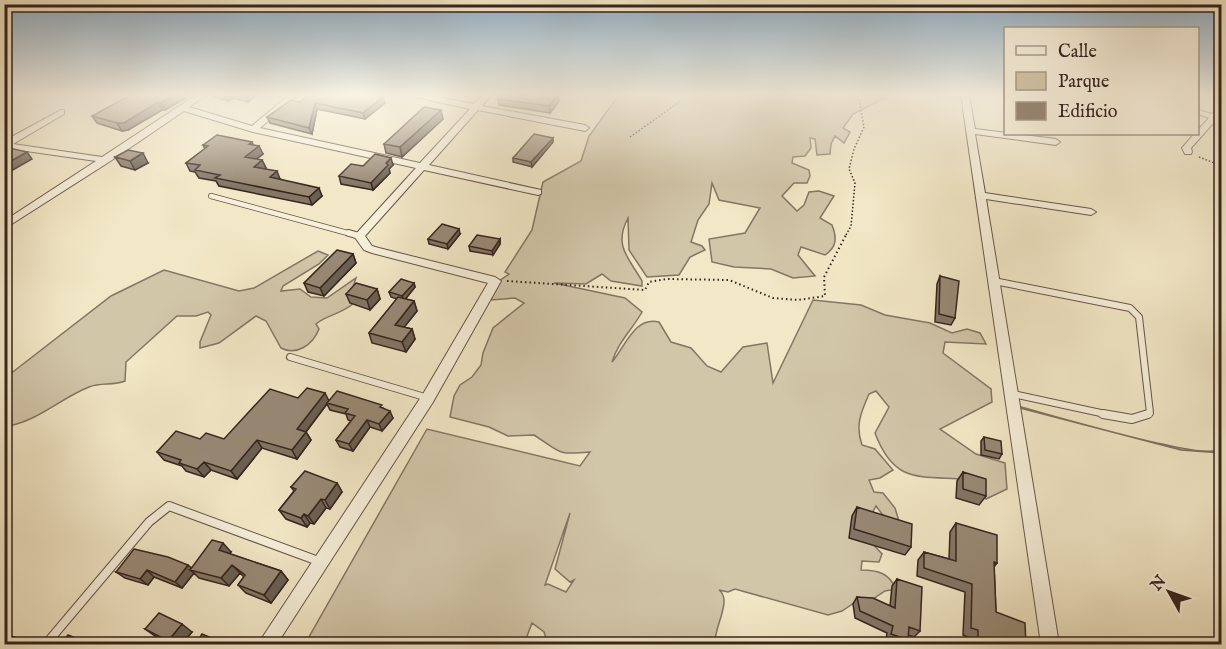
<svg xmlns="http://www.w3.org/2000/svg" width="1226" height="649" font-family="'IM FELL English',serif">
  <rect width="100%" height="100%" fill="#f2e7c6"/>
  <filter id="stains"><feTurbulence type="fractalNoise" baseFrequency=".00333" numOctaves="4"/><feColorMatrix values="0 0 0 0 .2 0 0 0 0 .09 0 0 0 0 .02 0 0 0 .5 -.17"/></filter>
  <radialGradient id="worn" r=".72"><stop offset=".6" stop-color="#630" stop-opacity="0"/><stop offset="1" stop-color="#630" stop-opacity=".3"/></radialGradient>
  <!-- green -->
  <path fill="#d2c6a9" stroke="#847564" stroke-width="1.5" fill-rule="evenodd" d="M 619,95 L 886,95 L 887,97 L 853,114 L 843,128 L 850,132 L 844,143 L 835,136 L 831,144 L 830,154 L 817,155 L 815,139 L 810,138 L 811,148 L 805,156 L 793,157 L 792,163 L 809,170 L 810,176 L 807,183 L 794,183 L 782,196 L 797,211 L 804,205 L 809,192 L 819,191 L 834,196 L 820,218 L 832,225 C 837,238 837,247 825,255 L 801,247 L 798,255 L 815,276 L 793,278 L 771,269 L 734,267 L 712,262 L 709,239 L 745,233 L 760,208 L 719,200 L 712,183 L 709,204 L 698,220 L 691,242 L 702,246 L 705,250 L 690,257 L 679,275 L 647,277 L 629,250 L 628,218 C 613,246 629,258 642,281 L 642,286 L 611,281 L 602,274 L 586,284 L 554,283 L 625,298 L 642,312 C 632,330 618,342 612,362 C 626,345 635,316 659,322 L 671,342 L 691,348 L 707,366 L 721,372 L 743,347 L 767,343 L 773,383 L 813,300 L 861,305 L 885,315 L 930,323 L 952,333 L 967,329 L 980,333 L 986,344 L 945,342 L 943,353 L 991,389 L 992,402 L 940,429 L 976,454 L 1005,463 L 1007,489 L 986,499 L 965,479 C 919,476 894,484 875,433 L 889,407 L 876,391 L 869,394 C 861,412 855,426 862,445 L 875,449 L 893,470 L 880,478 L 869,480 L 874,492 L 883,493 L 895,508 L 899,521 L 888,522 L 876,506 L 871,515 L 871,542 L 882,554 L 879,562 L 862,561 L 861,570 C 878,570 889,573 896,589 L 885,591 L 867,603 L 854,603 L 842,611 L 828,615 L 735,589 L 728,592 L 719,590 C 733,600 713,629 715,644 L 546,644 L 547,641 L 544,632 L 532,623 L 524,644 L 305,644 L 427,429 L 580,466 L 590,452 C 555,455 562,453 534,435 L 508,436 L 489,427 L 450,417 L 454,396 L 460,385 L 472,377 L 481,365 L 483,353 L 493,328 L 524,303 L 515,298 L 491,300 L 499,281 L 509,274 L 505,272 L 532,230 L 543,182 L 581,161 L 589,136 ZM 570,513 L 555,569 L 570,582 L 574,580 L 566,592 L 548,584 L 545,585 Z
    M 318,251 L 328,255 L 319,264 L 283,286 L 281,291 L 300,289 L 311,297 L 327,298 L 356,278 L 352,290 L 354,303 C 340,315 326,315 316,324 L 319,329 C 313,345 296,356 281,348 L 266,321 L 256,316 L 219,343 L 200,348 L 200,342 L 211,315 L 208,312 L 196,316 L 177,316 L 126,362 L 125,381 C 113,386 101,382 89,387 C 61,398 39,420 9,426 L 9,456 L 5,468 L 5,378 L 111,296 L 164,270 L 239,291 L 254,288 Z"/>
  <!-- water -->
  <path fill="#b2a58d" stroke="#807161" stroke-width="1.5" d="M 1014,405 C 1061,418 1109,432 1157,443 C 1178,447 1201,454 1221,450 L 1221,453 L 1181,450 L 1020,408 Z"/>
  <g fill="none" stroke-linecap="round" stroke-linejoin="round">
    <defs>
      <path id="service-far2" d="M 211,196 L 355,235"/>
      <path id="service-far1" d="M 349,233 L 359,236
        M 994,281 L 1130,308 L 1139,317 L 1150,413 L 1144,415
        M 290,357 L 428,398
        M 1013,394 L 1110,415"/>
      <path id="service" d="M 1103,414 L 1132,419 L 1148,414
        M 46,644 L 149,522 L 169,506 L 321,562"/>
      <path id="minor" d="M 196,95 L 206,95 L 189,107 L 252,126 L 289,95 L 298,95 L 260,128 L 420,163 L 470,109 L 407,95 L 426,95 L 474,104 L 482,95 L 491,95 L 482,106 L 585,125 L 589,128 L 585,131 L 478,110 L 429,165 L 541,190 L 541,194 L 538,195 L 424,170 L 365,236 L 372,246 L 379,248 L 495,277 L 501,281 L 433,402 L 277,644 L 258,644 L 423,394 L 488,283 L 372,253 L 364,250 L 354,236 L 416,168 L 253,132 L 184,111 L 109,162 L 4,229 L 4,221 L 96,161 L 5,148 L 4,141 L 61,110 L 64,110 L 64,114 L 13,144 L 102,157 Z
        M 961,95 L 969,95 L 975,129 L 1056,139 L 1060,142 L 1056,145 L 975,134 L 985,193 L 1091,209 L 1096,212 L 1091,215 L 986,199 L 1059,644 L 1041,644 Z
        M 1219,106 L 1222,106 L 1220,116 L 1222,120 L 1216,120 L 1191,148 L 1192,152 L 1191,154 L 1185,154 L 1182,148 L 1194,134 L 1198,134 L 1198,130 L 1209,118 L 1198,114 L 1198,110 L 1212,114 Z"/>
    </defs>
    <!-- service-far2 casing -->
    <use href="#service-far2" stroke="#655548" stroke-width="6"/>
    <!-- service-far1 casing -->
    <use href="#service-far1" stroke="#655548" stroke-width="8"/>
    <!-- service casing -->
    <use href="#service" stroke="#655548" stroke-width="10"/>
    <!-- minor casing -->
    <use href="#minor" stroke="#655548" stroke-width="2"/>
    <!-- path-far1 -->
    <path stroke="#36241e" stroke-width="1.5" stroke-dasharray="1.5 2" stroke-linecap="butt" d="M 630,137 L 689,95
      M 1199,157 L 1222,166
      M 846,235 L 851,226 L 855,183 L 849,169 L 854,149 L 864,127 L 858,95"/>
    <!-- path -->
    <path stroke="#36241e" stroke-width="2" stroke-dasharray="1.5 3" stroke-linecap="butt" d="M 507,281 L 645,290 L 649,282 L 667,279 L 729,280 L 773,298 L 798,300 L 825,296 L 824,277 L 847,233"/>
    <!-- service-far2 -->
    <use href="#service-far2" stroke="#f7efda" stroke-width="4.5"/>
    <!-- service-far1 -->
    <use href="#service-far1" stroke="#f7efda" stroke-width="6"/>
    <!-- service -->
    <use href="#service" stroke="#f7efda" stroke-width="8"/>
    <!-- minor -->
    <use href="#minor" fill="#f7efda" fill-rule="evenodd"/>
  </g>
  <!-- wall -->
  <path fill="#837665" stroke="#36241e" stroke-width="1.5" d="M 257,95 L 248,102 L 234,98 L 228,101 L 212,96 Z
    M 309,95 L 381,95 L 380,96 L 385,103 L 365,119 L 317,109 L 312,134 L 270,123 L 267,117 L 300,102 Z
    M 558,95 L 559,101 L 550,113 L 499,105 L 498,99 Z
    M 187,97 L 165,110 L 162,110 L 128,130 L 122,131 L 97,123 L 92,116 Z
    M 443,119 L 402,157 L 386,153 L 384,144 Z
    M 553,138 L 553,142 L 532,167 L 513,162 L 513,158 Z
    M 203,145 L 253,145 L 263,154 L 256,159 L 262,160 L 266,168 L 264,169 L 280,179 L 322,196 L 312,205 L 219,186 L 216,181 L 199,178 L 195,172 L 190,171 L 186,163 L 205,149 Z
    M 115,157 L 148,163 L 135,170 L 121,166 Z
    M 393,165 L 389,169 L 390,173 L 373,190 L 341,184 L 339,176 L 363,166 Z
    M 460,234 L 448,249 L 429,244 L 428,239 Z
    M 500,239 L 500,244 L 493,255 L 470,251 L 469,246 Z
    M 353,254 L 356,263 L 324,296 L 308,292 L 304,283 Z
    M 940,276 L 955,318 L 951,325 L 935,322 L 937,284 Z
    M 414,283 L 415,287 L 405,299 L 414,301 L 417,311 L 404,327 L 412,329 L 415,339 L 406,352 L 372,343 L 369,333 L 397,299 L 391,297 L 389,292 Z
    M 377,289 L 380,299 L 370,310 L 350,303 L 346,294 Z
    M 329,400 L 383,408 L 393,418 L 382,431 L 370,427 L 353,451 L 340,447 L 336,440 L 351,421 L 348,420 L 346,414 L 330,410 L 327,404 L 306,432 L 311,440 L 297,459 L 262,448 L 237,479 L 211,470 L 204,477 L 186,471 L 182,466 L 164,460 L 157,452 L 200,439 L 224,439 Z
    M 984,437 L 1002,454 L 999,459 L 981,455 L 981,441 Z
    M 963,472 L 986,496 L 979,505 L 956,498 L 957,481 Z
    M 337,483 L 342,492 L 330,509 L 326,508 L 314,524 L 310,523 L 307,527 L 286,519 L 279,510 L 294,491 L 291,487 Z
    M 857,507 L 911,547 L 905,555 L 849,538 L 852,516 Z
    M 956,523 L 997,563 L 994,567 L 996,612 L 1026,645 L 970,645 L 970,638 L 963,635 L 965,592 L 917,576 L 918,560 L 924,552 L 949,559 L 950,532 Z
    M 231,552 L 230,554 L 281,571 L 288,580 L 271,603 L 246,593 L 238,585 L 244,577 L 240,573 L 229,586 L 199,578 L 194,573 L 182,588 L 154,577 L 148,585 L 125,578 L 116,572 L 191,568 Z
    M 897,579 L 920,631 L 914,637 L 908,635 L 908,640 L 903,645 L 898,645 L 886,640 L 887,633 L 855,618 L 853,604 L 857,597 L 890,606 L 892,586 Z
    M 145,629 L 192,632 L 181,645 L 170,645 L 155,636 Z"/>
  <!-- shaded-wall -->
  <path fill="#6a6052" stroke="#36241e" stroke-width="1.5" d="M 174,95 L 187,95 L 187,97 L 165,110 L 161,103 Z
    M 226,95 L 233,95 L 234,98 L 228,101 Z
    M 246,95 L 257,95 L 248,102 L 245,96 Z
    M 558,95 L 559,101 L 550,113 L 549,106 Z
    M 383,97 L 385,103 L 365,119 L 363,113 Z
    M 158,102 L 162,110 L 128,130 L 122,131 L 117,123 Z
    M 315,103 L 317,109 L 312,134 L 309,128 Z
    M 441,110 L 443,119 L 402,157 L 400,147 Z
    M 553,138 L 553,142 L 532,167 L 531,162 Z
    M 252,142 L 255,149 L 259,146 L 263,154 L 249,165 L 245,157 L 249,144 Z
    M 27,152 L 32,159 L 4,175 L 4,165 Z
    M 143,153 L 148,163 L 135,170 L 130,161 Z
    M 391,158 L 393,165 L 389,169 L 390,173 L 373,190 L 371,183 L 386,163 Z
    M 262,160 L 266,168 L 258,175 L 254,167 Z
    M 277,171 L 280,179 L 273,185 L 270,177 Z
    M 319,188 L 322,196 L 312,205 L 309,197 Z
    M 459,229 L 460,234 L 448,249 L 447,244 Z
    M 500,239 L 500,244 L 493,255 L 492,251 Z
    M 353,254 L 356,263 L 324,296 L 320,288 Z
    M 414,283 L 415,287 L 404,301 L 402,296 Z
    M 377,289 L 380,299 L 370,310 L 367,300 Z
    M 414,301 L 417,311 L 398,335 L 395,325 Z
    M 412,329 L 415,339 L 406,352 L 402,342 Z
    M 325,393 L 329,401 L 302,437 L 297,429 Z
    M 390,411 L 393,418 L 382,431 L 379,424 Z
    M 367,420 L 370,427 L 353,451 L 349,444 Z
    M 306,432 L 311,440 L 297,459 L 292,450 Z
    M 257,440 L 262,448 L 237,479 L 231,471 Z
    M 204,462 L 211,470 L 204,477 L 197,469 Z
    M 337,483 L 342,492 L 330,509 L 325,500 Z
    M 321,499 L 326,508 L 314,524 L 308,516 Z
    M 304,514 L 310,523 L 307,527 L 301,518 Z
    M 223,543 L 231,552 L 226,558 L 219,550 Z
    M 188,565 L 194,570 L 190,570 L 194,573 L 182,588 L 175,582 Z
    M 232,565 L 240,573 L 229,586 L 221,578 Z
    M 147,570 L 154,577 L 148,585 L 140,579 Z
    M 281,571 L 288,580 L 271,603 L 264,595 Z
    M 182,624 L 192,632 L 181,645 L 172,645 L 168,641 Z
    M 14,637 L 27,645 L 8,645 Z"/>
  <!-- building -->
  <path fill="#988975" stroke="#36241e" stroke-width="1.5" d="M 130,95 L 174,95 L 161,103 L 158,102 L 124,123 L 117,123 L 92,116 Z
    M 309,95 L 376,95 L 383,97 L 363,113 L 315,103 L 309,128 L 267,117 L 291,100 L 300,102 Z
    M 501,95 L 558,95 L 549,106 L 498,99 Z
    M 424,107 L 441,110 L 400,147 L 384,144 Z
    M 534,134 L 553,138 L 531,162 L 513,158 Z
    M 217,135 L 252,142 L 249,144 L 259,146 L 245,157 L 262,160 L 254,167 L 277,171 L 270,177 L 319,188 L 309,197 L 215,178 L 220,175 L 195,170 L 200,165 L 186,163 L 208,146 L 203,145 Z
    M 4,147 L 5,147 L 27,152 L 4,165 Z
    M 128,150 L 143,153 L 130,161 L 115,157 Z
    M 375,154 L 391,158 L 386,163 L 388,165 L 371,183 L 339,176 L 351,164 L 363,166 Z
    M 442,224 L 459,229 L 447,244 L 428,239 Z
    M 477,235 L 500,239 L 492,251 L 469,246 Z
    M 337,250 L 353,254 L 320,288 L 304,283 Z
    M 940,276 L 959,281 L 955,318 L 939,314 Z
    M 401,279 L 414,283 L 402,296 L 389,292 Z
    M 356,283 L 377,289 L 367,300 L 346,294 Z
    M 398,297 L 414,301 L 395,325 L 412,329 L 402,342 L 369,333 Z
    M 307,388 L 325,393 L 297,429 L 306,432 L 292,450 L 257,440 L 231,471 L 204,462 L 197,469 L 179,463 L 181,460 L 157,452 L 176,431 L 200,439 L 206,433 L 224,439 L 270,389 L 298,398 Z
    M 337,391 L 382,405 L 380,407 L 390,411 L 379,424 L 367,420 L 349,444 L 336,440 L 355,416 L 345,413 L 348,409 L 327,403 Z
    M 984,437 L 1001,441 L 1002,454 L 985,450 Z
    M 305,471 L 337,483 L 325,500 L 321,499 L 308,516 L 304,514 L 301,518 L 279,510 L 296,489 L 291,487 Z
    M 963,472 L 986,479 L 986,496 L 963,489 Z
    M 857,507 L 912,524 L 911,547 L 854,529 Z
    M 956,523 L 997,535 L 997,563 L 994,562 L 996,612 L 1025,623 L 1026,645 L 1016,645 L 1009,642 L 1010,645 L 978,645 L 978,630 L 971,628 L 972,584 L 924,568 L 924,552 L 956,561 Z
    M 212,540 L 223,543 L 219,550 L 281,571 L 264,595 L 238,585 L 245,575 L 232,565 L 221,578 L 190,570 Z
    M 134,549 L 168,557 L 188,565 L 175,582 L 147,570 L 140,579 L 116,572 Z
    M 897,579 L 922,587 L 920,631 L 909,627 L 908,640 L 891,634 L 893,626 L 860,611 L 857,597 L 873,598 L 895,608 Z
    M 159,613 L 182,624 L 168,641 L 145,629 Z
    M 4,633 L 14,637 L 8,645 L 4,645 Z
    M 202,634 L 228,645 L 195,645 Z
    M 68,635 L 88,643 L 87,645 L 60,645 Z"/>
  <!-- sky -->
  <linearGradient id="sky" x2="0" y2="1"><stop stop-color="#92aec4"/><stop offset="0.51" stop-color="#f9f4e5"/><stop offset="1" stop-color="#f9f4e5" stop-opacity="0"/></linearGradient>
  <rect width="1226" height="186" fill="url(#sky)"/>
  <!-- margin -->
  <rect width="1226" height="649" fill="none" stroke="#f2e7c6" stroke-width="24"/>
  <rect x="6" y="6" width="1214" height="637" fill="none" stroke="#36241e" stroke-width="3"/>
  <rect x="12" y="12" width="1202" height="625" fill="none" stroke="#36241e" stroke-width="1.5"/>
  <!-- legend -->
  <rect x="1004" y="27" width="195" height="108" fill="#f7efda" stroke="#aa9e8f" stroke-width="1.5"/>
  <rect x="1016" y="46" width="30" height="9" fill="#f7efda" stroke="#aa9e8f" stroke-width="1.5"/>
  <text x="1058" y="57" font-size="18" fill="#36241e">Calle</text>
  <rect x="1016" y="72" width="30" height="18" fill="#d2c6a9" stroke="#aa9e8f" stroke-width="1.5"/>
  <text x="1058" y="87" font-size="18" fill="#36241e">Parque</text>
  <rect x="1016" y="102" width="30" height="18" fill="#988975" stroke="#aa9e8f" stroke-width="1.5"/>
  <text x="1058" y="117" font-size="18" fill="#36241e">Edificio</text>
  <!-- north arrow -->
  <g transform="translate(1169 592) rotate(310)" stroke="#f7efda" stroke-width="4.5" paint-order="stroke">
  <path d="M0-4.5L10 22L0 15L-10 22Z" fill="#36241e"/>
  <text y="-9" font-size="16" font-weight="bold" text-anchor="middle" fill="#36241e">N</text>
  </g>
  <rect width="100%" height="100%" filter="url(#stains)"/>
  <rect width="100%" height="100%" fill="url(#worn)"/>
</svg>
